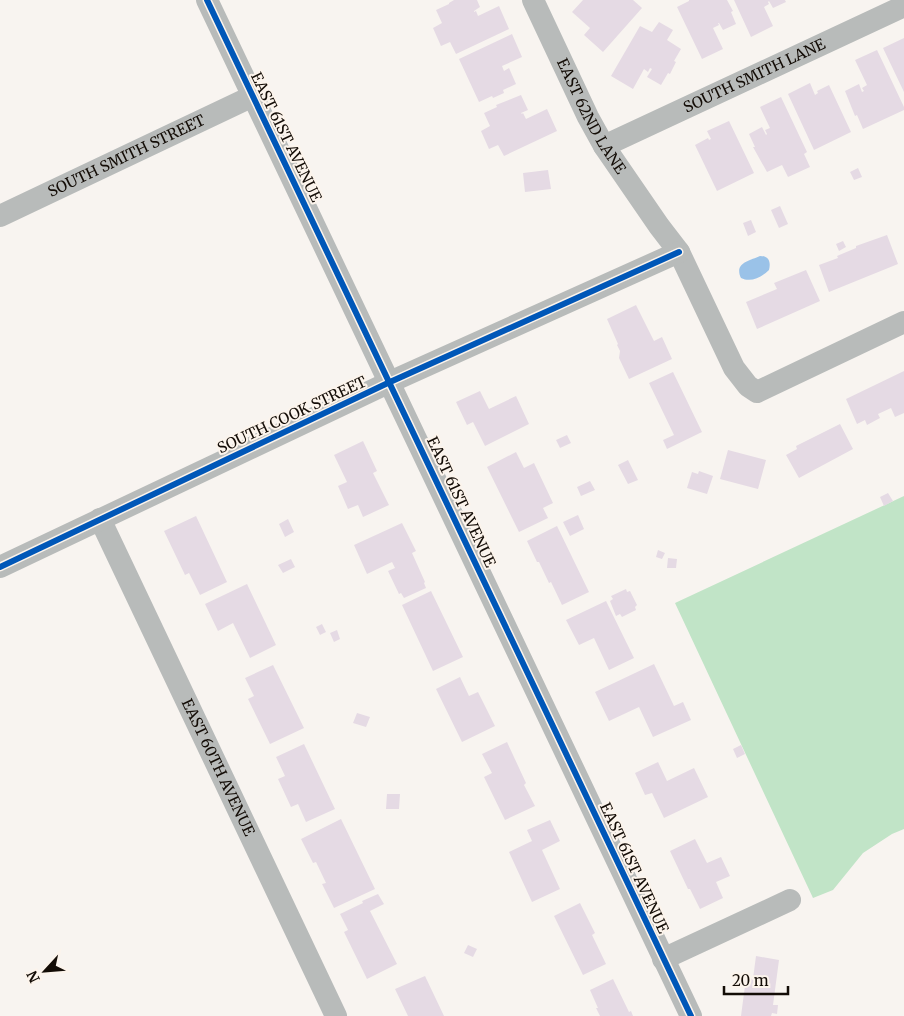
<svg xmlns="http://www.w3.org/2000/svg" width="904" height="1016" font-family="Merriweather,serif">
  <rect width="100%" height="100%" fill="#f8f4f0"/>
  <!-- green -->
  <path fill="#c1e4c7" d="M 904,496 L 904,829 L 892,834 L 863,853 L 833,890 L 813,898 L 675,603 Z"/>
  <!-- water -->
  <path fill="#9ac2e8" d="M 760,256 C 769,256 771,262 769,270 C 762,277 751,283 741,278 C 734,263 749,261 760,256 Z"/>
  <!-- building -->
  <path fill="#e5dae4" d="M 454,0 L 477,0 L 480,7 L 474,11 L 474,12 L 476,11 L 478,16 L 499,6 L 509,29 L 456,54 L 450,42 L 441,46 L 433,28 L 442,23 L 436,10 L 449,4 L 449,3 Z
    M 583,0 L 633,0 L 642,8 L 603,52 L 584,35 L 590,28 L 572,12 Z
    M 689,0 L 727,0 L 733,11 L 731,12 L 736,24 L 723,30 L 719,23 L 718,23 L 719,25 L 713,28 L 723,49 L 702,59 L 677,7 L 689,1 Z
    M 734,0 L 785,0 L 786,2 L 773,8 L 769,1 L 768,2 L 769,4 L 764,7 L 773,26 L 751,37 Z
    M 659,22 L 673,30 L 667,40 L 681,49 L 674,61 L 676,62 L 670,74 L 668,73 L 661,85 L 647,77 L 652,69 L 650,68 L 648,72 L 644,69 L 633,89 L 611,76 L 640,26 L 652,32 Z
    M 512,34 L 522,57 L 502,66 L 504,71 L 509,68 L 516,84 L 503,90 L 504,93 L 493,98 L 492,96 L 479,102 L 459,59 Z
    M 904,38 L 904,92 L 883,48 Z
    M 877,50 L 904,107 L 904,110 L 863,129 L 857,115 L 855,116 L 845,91 L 859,84 L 862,92 L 864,91 L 862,88 L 867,85 L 855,60 Z
    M 810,83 L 815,95 L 818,93 L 817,91 L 829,85 L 851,132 L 814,150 L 788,94 Z
    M 521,95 L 528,110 L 521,113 L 522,114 L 523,113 L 526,119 L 547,109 L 557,131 L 504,156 L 498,145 L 489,149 L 481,131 L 490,126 L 484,113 L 497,107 L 496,105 Z
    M 781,97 L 807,152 L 804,154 L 810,167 L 788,177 L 782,165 L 767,172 L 753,147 L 755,147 L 749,134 L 762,127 L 766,135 L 767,134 L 765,130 L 770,128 L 760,107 Z
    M 729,121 L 754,173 L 717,191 L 695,145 L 708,138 L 709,140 L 711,139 L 707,131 Z
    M 858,168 L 862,177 L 854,180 L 850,172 Z
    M 548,170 L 551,189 L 525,192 L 523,173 Z
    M 780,206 L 788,224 L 779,228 L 771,210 Z
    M 751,220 L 756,232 L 748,236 L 743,223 Z
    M 887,235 L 898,264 L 829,292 L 819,265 L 838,258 L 837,256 L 856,248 L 856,246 Z
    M 843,241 L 846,247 L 839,251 L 836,244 Z
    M 806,270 L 820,301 L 757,329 L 746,302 L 777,289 L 774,283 Z
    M 636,305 L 654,341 L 662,337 L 672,359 L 629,379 L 619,358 L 620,351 L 617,345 L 618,344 L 607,319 Z
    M 904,371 L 904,413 L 895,417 L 891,408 L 878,414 L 880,418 L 867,425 L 865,420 L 857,424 L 846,399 Z
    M 673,372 L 702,432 L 667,449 L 663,440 L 674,435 L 649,383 Z
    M 480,391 L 489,409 L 516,396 L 529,424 L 485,446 L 473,422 L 467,425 L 456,402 Z
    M 840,424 L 853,449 L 799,478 L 786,455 L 797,449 L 796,446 Z
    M 567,435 L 571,443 L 560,448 L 556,440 Z
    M 363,441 L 377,471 L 373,473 L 389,505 L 363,517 L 358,505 L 348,509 L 338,486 L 347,482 L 334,455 Z
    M 728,450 L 766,460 L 758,489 L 720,479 Z
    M 516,452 L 524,468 L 534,463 L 553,503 L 543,508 L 548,518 L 519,532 L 487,467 Z
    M 628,460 L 638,480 L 628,484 L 618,465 Z
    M 699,471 L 713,476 L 707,494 L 687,488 L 692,472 L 698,474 Z
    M 590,481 L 595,490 L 581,496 L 577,487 Z
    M 888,493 L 893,501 L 884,506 L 880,497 Z
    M 578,515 L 584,529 L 570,536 L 563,522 Z
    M 196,516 L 227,582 L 200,595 L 189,573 L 185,575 L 164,531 Z
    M 288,519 L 294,532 L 285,537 L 279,524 Z
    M 402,523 L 416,551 L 412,553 L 425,582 L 424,583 L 426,588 L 404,598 L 401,593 L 399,594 L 388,571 L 395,568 L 392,562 L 367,574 L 354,545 Z
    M 557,526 L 589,592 L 562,605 L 551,582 L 549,583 L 539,562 L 537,562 L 527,541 Z
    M 658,550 L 665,553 L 662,559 L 656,557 Z
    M 668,558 L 677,559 L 676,568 L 667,568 Z
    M 291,559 L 295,567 L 283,573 L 278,565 Z
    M 247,584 L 276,645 L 250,658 L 233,623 L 218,631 L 205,604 Z
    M 626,589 L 627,592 L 630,591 L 637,605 L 635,607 L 636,610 L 622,617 L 620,614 L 616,616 L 610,601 L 613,599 L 611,596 Z
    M 431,591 L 463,657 L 433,671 L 402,605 Z
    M 606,601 L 634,658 L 609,670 L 594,638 L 579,645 L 566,620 Z
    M 322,624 L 326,632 L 320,635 L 316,627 Z
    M 337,630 L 340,639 L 334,642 L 330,633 Z
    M 654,664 L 674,706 L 683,702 L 691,720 L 653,737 L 639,707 L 609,721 L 595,692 Z
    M 273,665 L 304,728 L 270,744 L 248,699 L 254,696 L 245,678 Z
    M 460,677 L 469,696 L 478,692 L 495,726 L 462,742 L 436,689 Z
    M 357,713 L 370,717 L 366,727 L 353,723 Z
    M 507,742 L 526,783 L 524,785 L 535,806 L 505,820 L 484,777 L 492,773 L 482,754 Z
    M 304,744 L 335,809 L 306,822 L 298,804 L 291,807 L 278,779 L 285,776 L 276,757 Z
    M 741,745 L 745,754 L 737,758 L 733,749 Z
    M 658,762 L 667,781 L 694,768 L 708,797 L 664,818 L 652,793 L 645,795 L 635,773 Z
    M 387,794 L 400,794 L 399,809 L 386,809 Z
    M 341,819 L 375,889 L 334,908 L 322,884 L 326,883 L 316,862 L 313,863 L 301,839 Z
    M 550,820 L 560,841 L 542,850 L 560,889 L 532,902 L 509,852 L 532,841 L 527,830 Z
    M 695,839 L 707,863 L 721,857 L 730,876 L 716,882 L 723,898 L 700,909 L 690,889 L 688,889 L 670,851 Z
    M 378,894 L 384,904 L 370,911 L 397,964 L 367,979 L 344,932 L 348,930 L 340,914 L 363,903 L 362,901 Z
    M 580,903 L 595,933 L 592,935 L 606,964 L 583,975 L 554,916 Z
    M 468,945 L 477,949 L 473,957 L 464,953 Z
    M 756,956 L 779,960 L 773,1005 L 778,1005 L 777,1014 L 772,1013 L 771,1016 L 741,1016 L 746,978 L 753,979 Z
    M 425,976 L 444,1016 L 408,1016 L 395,989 Z
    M 613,979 L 629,1012 L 631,1011 L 633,1016 L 600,1016 L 596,1008 L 598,1008 L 590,990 Z"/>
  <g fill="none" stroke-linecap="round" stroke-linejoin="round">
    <!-- minor -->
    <g stroke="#b8bbba" stroke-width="22">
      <path d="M 207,0 L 691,1016"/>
      <path id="s1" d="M 533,0 L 588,117 L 604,146 L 659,226 L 679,252 L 734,368 L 748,386 L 757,392 L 904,322"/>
      <path id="s2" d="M 604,146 L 904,6"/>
      <path id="s3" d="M 0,216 L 253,96"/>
      <path id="s4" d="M 100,519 L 336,1016"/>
      <path d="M 0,567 L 390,382 L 679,252"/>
      <path d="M 663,959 L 790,900"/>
    </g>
    <defs>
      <path id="cycleway" d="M 207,0 L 691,1016
        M 0,567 L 390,382 L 679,252"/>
    </defs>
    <!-- cycleway casing -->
    <use href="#cycleway" stroke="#fcf4ec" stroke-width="9"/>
    <!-- cycleway -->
    <use href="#cycleway" stroke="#0057b8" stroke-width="6"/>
  </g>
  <g text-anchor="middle" stroke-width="4" stroke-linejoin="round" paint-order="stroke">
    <!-- street labels -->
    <g font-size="15" fill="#130c06" stroke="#fcf4ec">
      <text dy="5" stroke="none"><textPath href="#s2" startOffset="166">SOUTH SMITH LANE</textPath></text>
      <text dy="5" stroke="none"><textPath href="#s1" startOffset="130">EAST 62ND LANE</textPath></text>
      <text transform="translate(286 137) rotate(64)" y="5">EAST 61ST AVENUE</text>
      <text dy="5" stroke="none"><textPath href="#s3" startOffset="140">SOUTH SMITH STREET</textPath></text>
      <text transform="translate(292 415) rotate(-25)" y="5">SOUTH COOK STREET</text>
      <text transform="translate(461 502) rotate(65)" y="5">EAST 61ST AVENUE</text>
      <text dy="5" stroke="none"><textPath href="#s4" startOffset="275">EAST 60TH AVENUE</textPath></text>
      <text transform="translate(634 868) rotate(65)" y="5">EAST 61ST AVENUE</text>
    </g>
  </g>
  <!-- north arrow -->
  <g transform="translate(45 971) rotate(244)" stroke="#fcf4ec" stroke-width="4" paint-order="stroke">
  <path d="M0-4L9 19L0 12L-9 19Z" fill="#130c06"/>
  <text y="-8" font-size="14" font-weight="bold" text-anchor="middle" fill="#130c06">N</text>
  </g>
  <!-- scale -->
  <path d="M724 986v8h64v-8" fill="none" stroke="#130c06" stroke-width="2.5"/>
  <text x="732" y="986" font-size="15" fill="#130c06" stroke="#fcf4ec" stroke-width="4" paint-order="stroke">20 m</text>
</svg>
